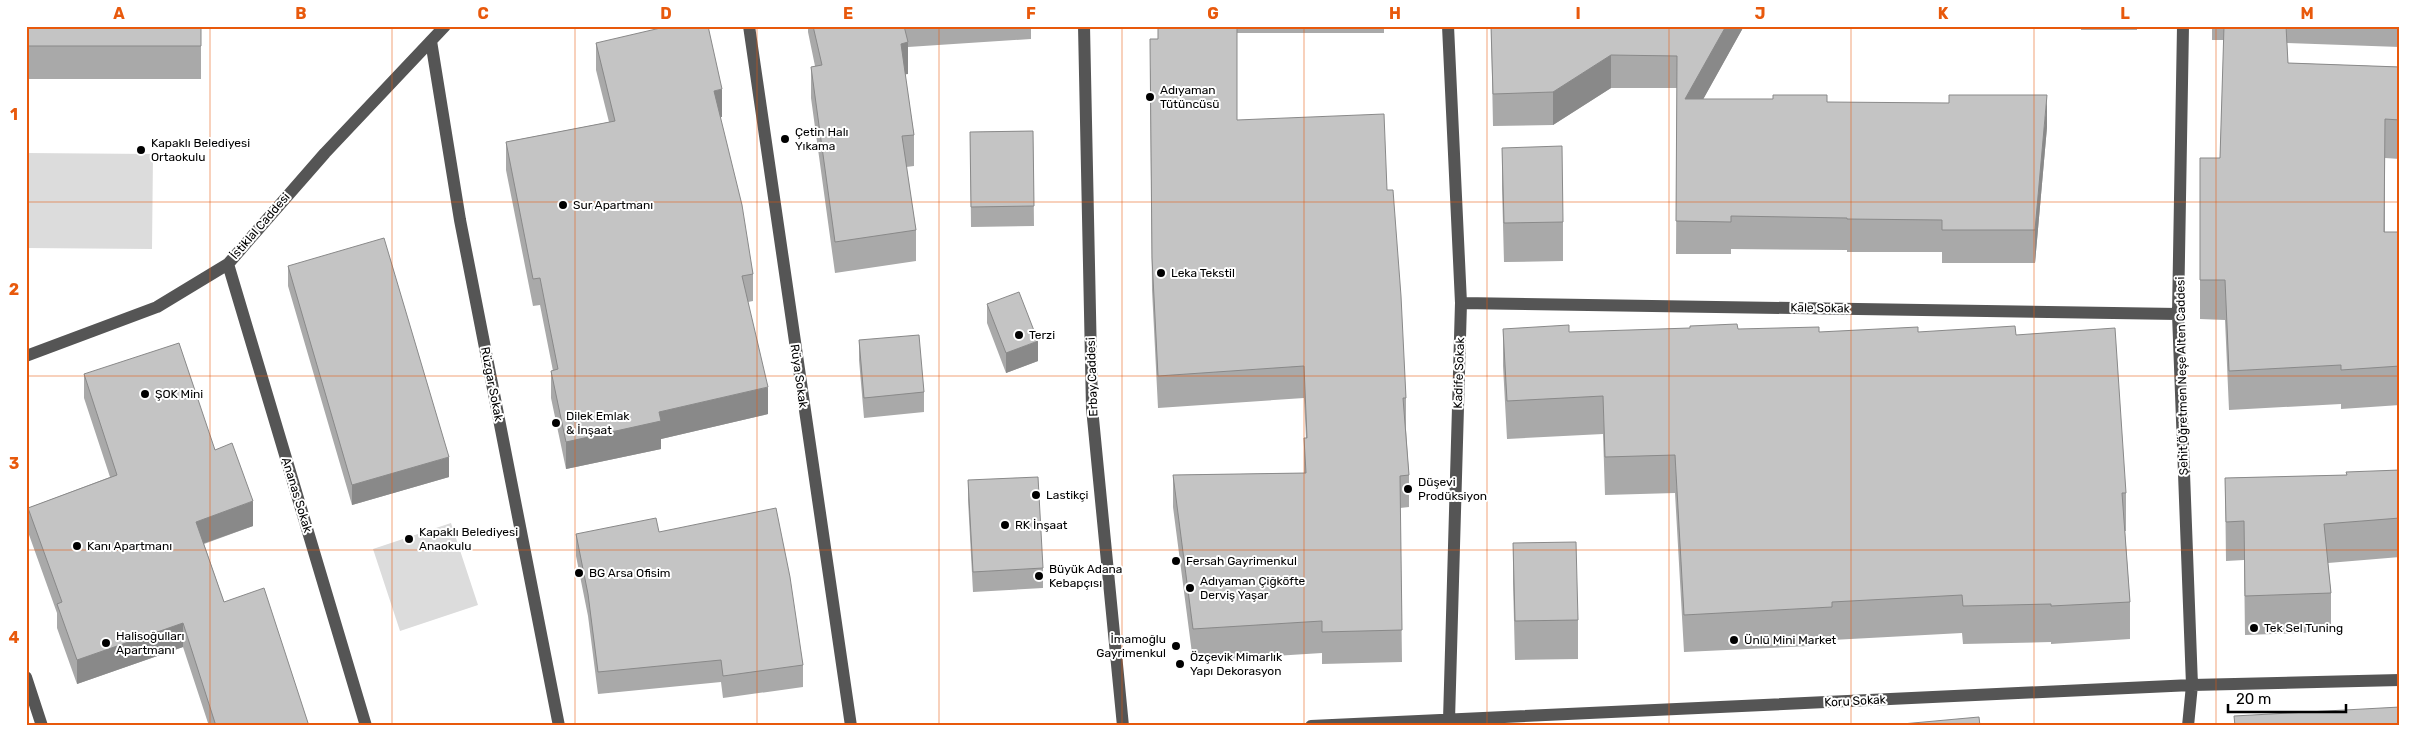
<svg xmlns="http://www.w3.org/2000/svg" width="2426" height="752" font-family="Rubik,sans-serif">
  <rect width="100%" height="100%" fill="#fff"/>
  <!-- green -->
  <path fill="#dcdcdc" d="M 26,153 L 153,154 L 152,249 L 26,248 Z
    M 451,523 L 478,605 L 400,631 L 373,549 Z"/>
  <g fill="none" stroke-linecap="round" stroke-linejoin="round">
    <!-- minor -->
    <path stroke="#555" stroke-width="12" d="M 749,26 L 851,726
      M 1084,26 L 1092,408 L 1123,726
      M 1448,26 L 1461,303 L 1449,720
      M 2183,26 L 2178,314 L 2192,685 L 2188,726
      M 431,41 L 460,220 L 559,726
      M 228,264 L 366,726
      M 1461,303 L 2178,314
      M 26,356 L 157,307 L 228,264 L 325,153 L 445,26
      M 26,677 L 42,726
      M 1311,726 L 2192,685 L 2400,680"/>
  </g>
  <!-- wall -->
  <path fill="#a9a9a9" d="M 26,26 L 201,26 L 201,79 L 26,79 Z
    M 808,26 L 1031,26 L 1031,39 L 908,47 L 908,74 L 905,74 L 914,135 L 914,166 L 906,167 L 916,230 L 916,261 L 835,273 L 811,98 L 811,67 L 815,66 L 808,32 Z
    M 1158,26 L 1384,26 L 1384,33 L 1237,33 L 1237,120 L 1387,190 L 1406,398 L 1406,430 L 1409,475 L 1409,507 L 1400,508 L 1402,662 L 1322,664 L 1322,653 L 1193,661 L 1173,507 L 1173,475 L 1304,473 L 1304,438 L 1306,438 L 1304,398 L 1158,408 L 1152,290 L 1150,71 L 1158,39 Z
    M 1491,26 L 1744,26 L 1703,99 L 1827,102 L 2047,127 L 2035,263 L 1942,263 L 1942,252 L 1847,252 L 1847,250 L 1731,249 L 1731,254 L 1676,254 L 1677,88 L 1611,88 L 1553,125 L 1493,126 Z
    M 1991,26 L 2041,26 L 1991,27 Z
    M 2081,26 L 2137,26 L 2137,30 L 2081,30 Z
    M 2212,26 L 2400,26 L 2400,47 L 2287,43 L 2288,63 L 2400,67 L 2400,159 L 2385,158 L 2385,232 L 2400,232 L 2400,405 L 2341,409 L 2341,404 L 2229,410 L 2225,320 L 2200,319 L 2200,158 L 2220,158 L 2224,40 L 2212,40 Z
    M 596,43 L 722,117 L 720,117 L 753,274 L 753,301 L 748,302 L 768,414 L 661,439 L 661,449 L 566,469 L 551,398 L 551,371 L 553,371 L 540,305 L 533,306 L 506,170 L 506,142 L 609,122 L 596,70 Z
    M 1033,131 L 1034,226 L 971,227 L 970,132 Z
    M 1502,148 L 1563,222 L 1563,261 L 1504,262 L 1502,187 Z
    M 288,266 L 449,477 L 352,505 L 288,286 Z
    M 987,304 L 1038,361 L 1006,373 L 987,323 Z
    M 1503,329 L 1569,332 L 1738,329 L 1819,332 L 1918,332 L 2016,335 L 2126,493 L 2126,531 L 2125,531 L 2130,602 L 2130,639 L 2051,644 L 2051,642 L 1963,644 L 1962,633 L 1832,640 L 1832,645 L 1684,652 L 1675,493 L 1605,495 L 1603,434 L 1507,439 L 1503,366 Z
    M 859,340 L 924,392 L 924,412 L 864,418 L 859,360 Z
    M 84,374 L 215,450 L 253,526 L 204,544 L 224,602 L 309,726 L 209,726 L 183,647 L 77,684 L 57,628 L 57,613 L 28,532 L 28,508 L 110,477 L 84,398 Z
    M 2400,470 L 2400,557 L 2328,563 L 2331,593 L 2331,632 L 2245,635 L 2244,560 L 2226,561 L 2225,478 L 2346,475 Z
    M 968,480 L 1043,568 L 1043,588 L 973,592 L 968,500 Z
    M 659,532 L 803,665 L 803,687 L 723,698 L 721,682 L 598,694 L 588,616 L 576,556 L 576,534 Z
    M 1513,543 L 1578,620 L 1578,659 L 1515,660 L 1513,582 Z"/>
  <!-- shaded-wall -->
  <path fill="#898989" d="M 1726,26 L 1744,26 L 1685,132 L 1685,99 Z
    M 908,42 L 908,74 L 901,75 L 901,44 Z
    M 1611,55 L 1611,88 L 1553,125 L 1553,92 Z
    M 722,89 L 722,117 L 714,118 L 714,91 Z
    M 2047,95 L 2047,127 L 2035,263 L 2035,230 Z
    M 1038,341 L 1038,361 L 1006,373 L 1006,353 Z
    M 768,387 L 768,414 L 661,439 L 661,449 L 566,469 L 566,442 L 659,412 Z
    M 449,457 L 449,477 L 352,505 L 352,485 Z
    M 253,501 L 253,526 L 196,546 L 196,522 Z
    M 183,623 L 183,647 L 77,684 L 77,660 Z"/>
  <!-- building -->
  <path fill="#c4c4c4" stroke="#898989" d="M 26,26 L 201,26 L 201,46 L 26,46 Z
    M 669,26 L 708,26 L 722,89 L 714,91 L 742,205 L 753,274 L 742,276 L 768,387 L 659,412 L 661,421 L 566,442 L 551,371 L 558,369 L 549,324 L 540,278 L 533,279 L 506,142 L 615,121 L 596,43 Z
    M 813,26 L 904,26 L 908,42 L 901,44 L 914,135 L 902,136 L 916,230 L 835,242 L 811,67 L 822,65 Z
    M 1158,26 L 1237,26 L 1237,120 L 1384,114 L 1387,190 L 1393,190 L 1401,296 L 1406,398 L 1403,398 L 1409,475 L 1400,476 L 1402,630 L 1322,632 L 1322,621 L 1193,629 L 1173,475 L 1306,473 L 1304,438 L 1307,438 L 1304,366 L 1158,376 L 1152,258 L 1150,39 L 1158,39 Z
    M 1491,26 L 1726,26 L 1685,99 L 1773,99 L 1773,95 L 1827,95 L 1827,102 L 1949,103 L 1949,95 L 2047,95 L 2035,230 L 1942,230 L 1942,220 L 1847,219 L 1847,218 L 1731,216 L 1731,222 L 1676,221 L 1677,56 L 1611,55 L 1553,92 L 1493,94 Z
    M 2224,26 L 2286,26 L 2288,63 L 2400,67 L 2400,120 L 2385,119 L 2384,232 L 2400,232 L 2400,366 L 2341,370 L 2341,365 L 2229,371 L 2225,280 L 2200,280 L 2200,158 L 2220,158 Z
    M 1033,131 L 1034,206 L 971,207 L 970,132 Z
    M 1562,146 L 1563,222 L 1504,223 L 1502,148 Z
    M 384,238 L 449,457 L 352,485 L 288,266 Z
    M 1019,292 L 1038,341 L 1006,353 L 987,304 Z
    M 1737,324 L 1738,329 L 1819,327 L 1819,332 L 1918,327 L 1918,332 L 2015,326 L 2016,335 L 2115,328 L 2126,493 L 2122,493 L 2130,602 L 2051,606 L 2051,604 L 1963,606 L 1962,595 L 1832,602 L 1832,607 L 1684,615 L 1675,455 L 1605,457 L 1603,396 L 1507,401 L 1503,329 L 1569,325 L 1569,332 L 1690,328 L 1690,326 Z
    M 919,335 L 924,392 L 864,398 L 859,340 Z
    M 179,343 L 215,450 L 232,443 L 253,501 L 196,522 L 224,602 L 264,588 L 309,726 L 216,726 L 183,623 L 77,660 L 57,604 L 62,602 L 28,508 L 117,475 L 84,374 Z
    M 2400,470 L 2400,518 L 2324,524 L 2331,593 L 2245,596 L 2244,521 L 2226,522 L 2225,478 L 2347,475 L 2346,472 Z
    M 1038,477 L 1043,568 L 973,572 L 968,480 Z
    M 776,508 L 790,577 L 803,665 L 723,676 L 721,660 L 598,672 L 588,594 L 576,534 L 656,518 L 659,532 Z
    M 1576,542 L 1578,620 L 1515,621 L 1513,543 Z
    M 2400,707 L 2400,726 L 2235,726 L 2234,716 Z
    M 1979,717 L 1980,726 L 1883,726 L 1891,725 Z"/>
  <!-- grid -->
  <path fill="none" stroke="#e8590c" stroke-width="1" stroke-opacity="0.55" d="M 210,26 L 210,726M 392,26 L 392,726M 575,26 L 575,726M 757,26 L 757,726M 939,26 L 939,726M 1122,26 L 1122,726M 1304,26 L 1304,726M 1487,26 L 1487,726M 1669,26 L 1669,726M 1851,26 L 1851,726M 2034,26 L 2034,726M 2216,26 L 2216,726M 26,202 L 2400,202M 26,376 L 2400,376M 26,550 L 2400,550"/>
  <!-- markers -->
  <g fill="#000" stroke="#fff" stroke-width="2">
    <circle cx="1150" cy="97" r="5"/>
    <circle cx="785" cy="139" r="5"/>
    <circle cx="141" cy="150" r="5"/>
    <circle cx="563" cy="205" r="5"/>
    <circle cx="1161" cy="273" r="5"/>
    <circle cx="1019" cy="335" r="5"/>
    <circle cx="145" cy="394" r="5"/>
    <circle cx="556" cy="423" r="5"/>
    <circle cx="1408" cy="489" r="5"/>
    <circle cx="1036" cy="495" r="5"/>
    <circle cx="1005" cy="525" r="5"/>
    <circle cx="409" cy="539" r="5"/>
    <circle cx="77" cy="546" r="5"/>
    <circle cx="1176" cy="561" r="5"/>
    <circle cx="579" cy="573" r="5"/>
    <circle cx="1039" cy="576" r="5"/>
    <circle cx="1190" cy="588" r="5"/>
    <circle cx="2254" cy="628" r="5"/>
    <circle cx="1734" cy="640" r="5"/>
    <circle cx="106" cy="643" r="5"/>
    <circle cx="1176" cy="646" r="5"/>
    <circle cx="1180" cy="664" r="5"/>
  </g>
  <g text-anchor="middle" stroke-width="4" stroke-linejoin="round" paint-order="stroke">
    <!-- poi labels -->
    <g font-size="12" fill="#000" stroke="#fff" text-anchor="start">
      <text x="1160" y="94">Adıyaman<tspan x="1160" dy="14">Tütüncüsü</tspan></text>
      <text x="795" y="136">Çetin Halı<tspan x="795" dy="14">Yıkama</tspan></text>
      <text x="151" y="147">Kapaklı Belediyesi<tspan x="151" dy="14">Ortaokulu</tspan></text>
      <text x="573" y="209">Sur Apartmanı</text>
      <text x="1171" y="277">Leka Tekstil</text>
      <text x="1029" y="339">Terzi</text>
      <text x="155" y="398">ŞOK Mini</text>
      <text x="566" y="420">Dilek Emlak<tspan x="566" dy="14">&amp; İnşaat</tspan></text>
      <text x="1418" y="486">Düşevi<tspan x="1418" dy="14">Prodüksiyon</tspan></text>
      <text x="1046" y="499">Lastikçi</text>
      <text x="1015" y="529">RK İnşaat</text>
      <text x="419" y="536">Kapaklı Belediyesi<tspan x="419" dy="14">Anaokulu</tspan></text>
      <text x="87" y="550">Kanı Apartmanı</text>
      <text x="1186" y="565">Fersah Gayrimenkul</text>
      <text x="1049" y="573">Büyük Adana<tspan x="1049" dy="14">Kebapçısı</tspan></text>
      <text x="589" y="577">BG Arsa Ofisim</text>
      <text x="1200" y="585">Adıyaman Çiğköfte<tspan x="1200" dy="14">Derviş Yaşar</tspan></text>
      <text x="2264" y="632">Tek Sel Tuning</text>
      <text x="116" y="640">Halisoğulları<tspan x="116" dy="14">Apartmanı</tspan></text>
      <text x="1166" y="643" text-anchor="end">İmamoğlu<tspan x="1166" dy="14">Gayrimenkul</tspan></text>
      <text x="1744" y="644">Ünlü Mini Market</text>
      <text x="1190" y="661">Özçevik Mimarlık<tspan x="1190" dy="14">Yapı Dekorasyon</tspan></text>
    </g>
    <!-- street labels -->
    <g font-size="12" fill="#000" stroke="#fff">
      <text transform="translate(260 226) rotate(-49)" y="4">İstiklal Caddesi</text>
      <text transform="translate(1820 308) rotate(1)" y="4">Kale Sokak</text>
      <text transform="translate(1459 373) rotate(-88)" y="4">Kadife Sokak</text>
      <text transform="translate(799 376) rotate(82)" y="4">Rüya Sokak</text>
      <text transform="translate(2182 376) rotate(-91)" y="4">Şehit Öğretmen Neşe Alten Caddesi</text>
      <text transform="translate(1092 377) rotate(-92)" y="4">Erbay Caddesi</text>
      <text transform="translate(492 384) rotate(79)" y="4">Rüzgar Sokak</text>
      <text transform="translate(297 495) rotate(73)" y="4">Ananas Sokak</text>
      <text transform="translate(1855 701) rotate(-3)" y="4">Koru Sokak</text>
    </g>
  </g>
  <!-- border -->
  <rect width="2426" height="752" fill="none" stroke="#ffffff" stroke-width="55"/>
  <!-- scale -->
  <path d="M2228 704v8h118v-8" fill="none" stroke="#000000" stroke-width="2.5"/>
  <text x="2236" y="704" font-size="15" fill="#000000" stroke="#ffffff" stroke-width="4" paint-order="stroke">20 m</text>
  <rect x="28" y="28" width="2370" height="696" fill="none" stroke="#e8590c" stroke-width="2"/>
  <g font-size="16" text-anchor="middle" font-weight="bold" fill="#e8590c">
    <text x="119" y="19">A</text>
    <text x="301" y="19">B</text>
    <text x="483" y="19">C</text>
    <text x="666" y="19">D</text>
    <text x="848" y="19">E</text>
    <text x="1031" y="19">F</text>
    <text x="1213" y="19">G</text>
    <text x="1395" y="19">H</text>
    <text x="1578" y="19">I</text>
    <text x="1760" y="19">J</text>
    <text x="1943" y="19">K</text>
    <text x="2125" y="19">L</text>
    <text x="2307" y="19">M</text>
    <text x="14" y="120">1</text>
    <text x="14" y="295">2</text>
    <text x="14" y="469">3</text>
    <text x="14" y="643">4</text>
  </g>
</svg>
